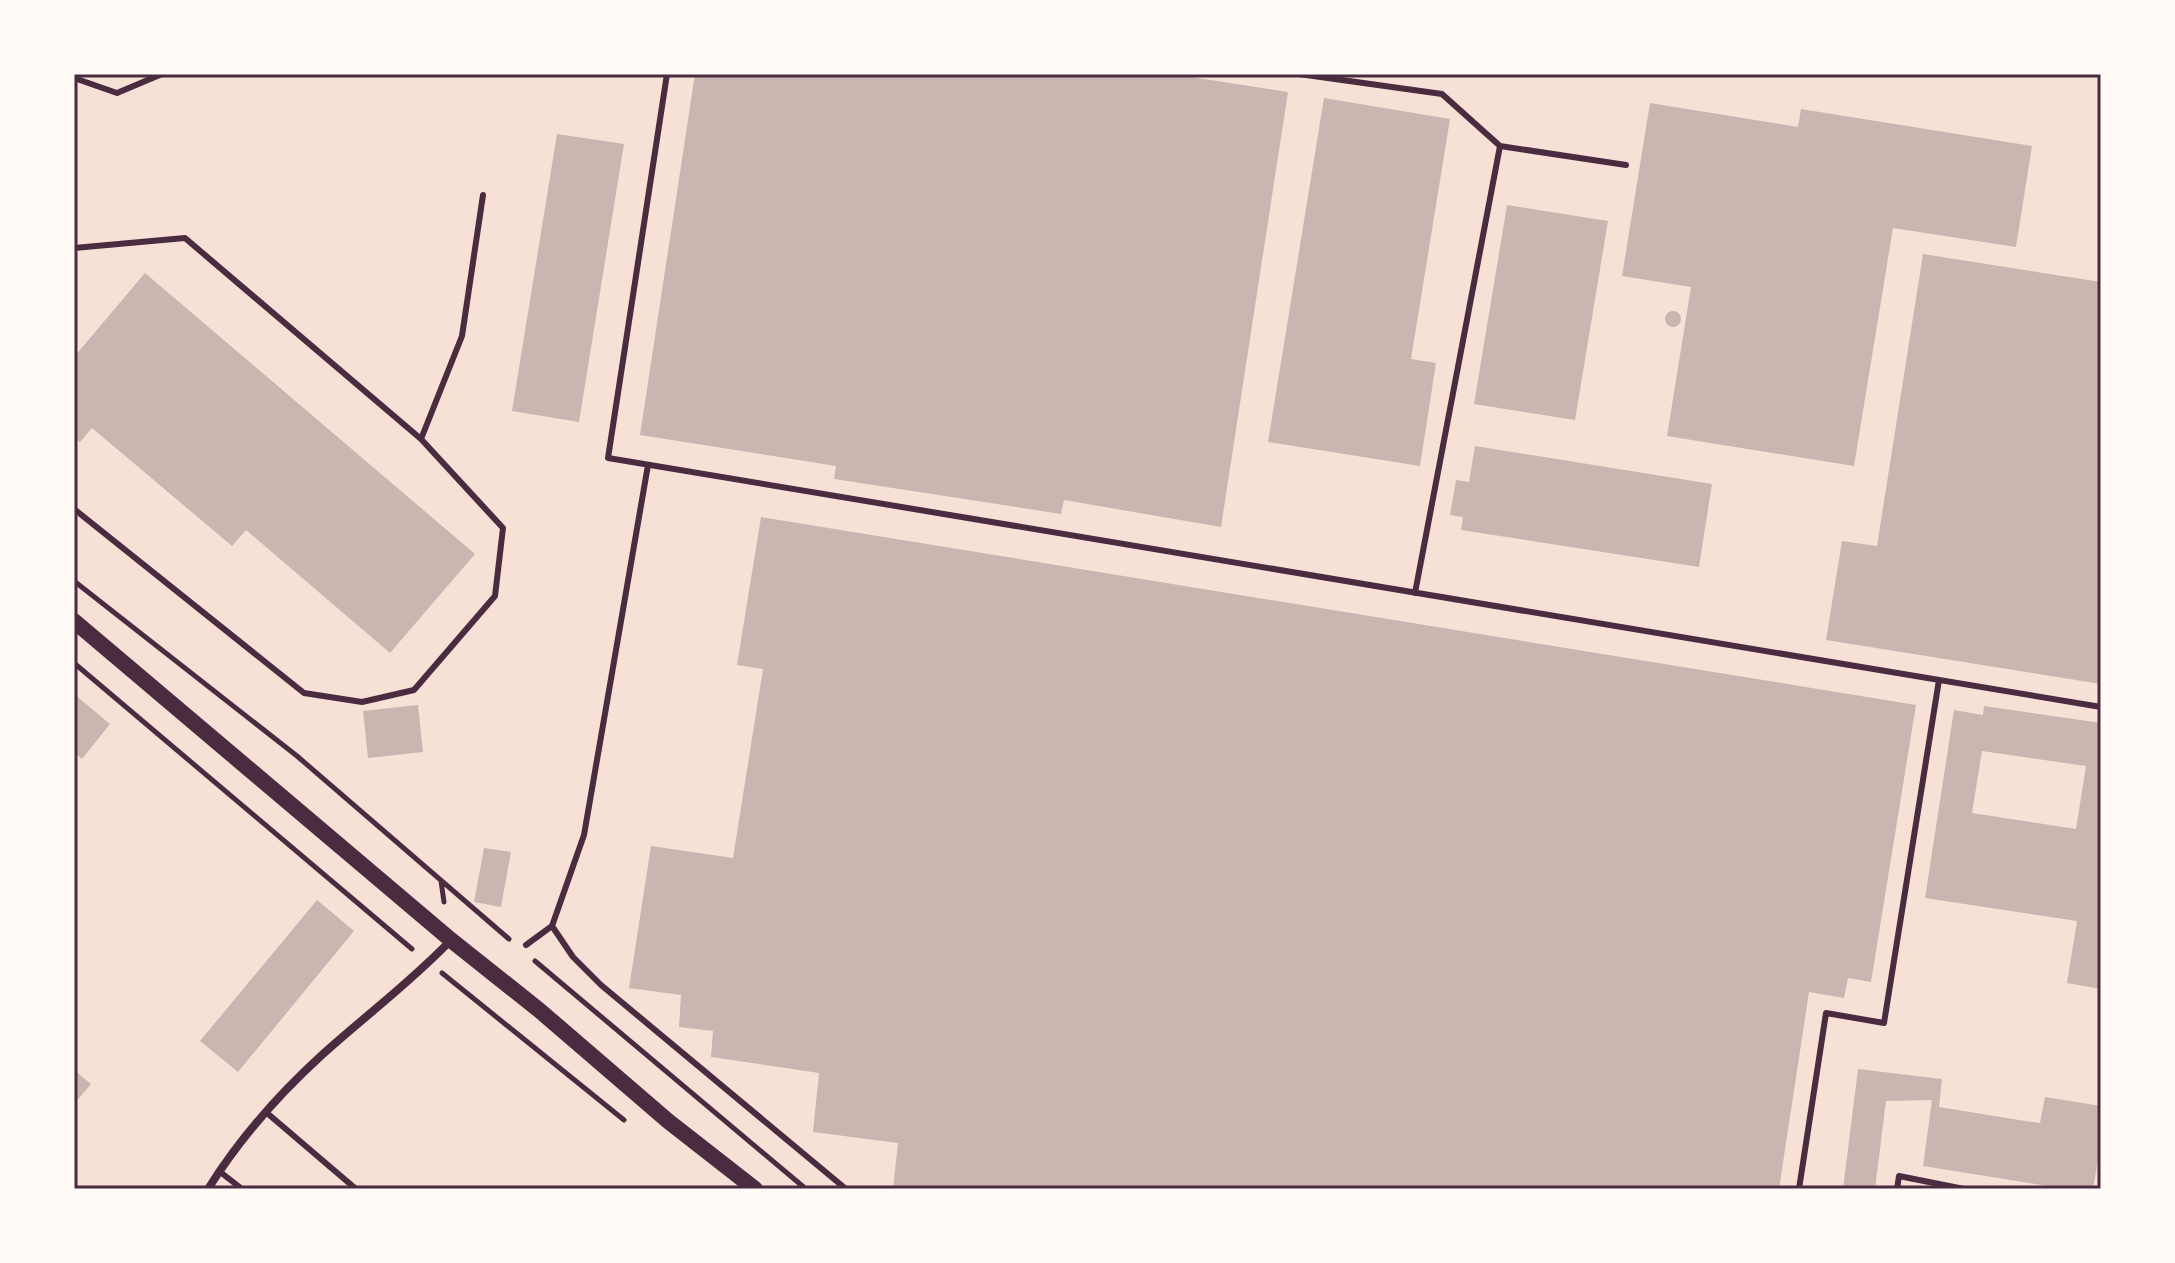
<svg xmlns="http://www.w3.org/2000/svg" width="2175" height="1263" font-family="Spectral,serif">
  <rect width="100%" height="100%" fill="#f7e1d7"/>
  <!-- building -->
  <path fill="#ccb4b1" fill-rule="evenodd" d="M 695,74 L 1172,74 L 1288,92 L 1221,527 L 1064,500 L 1061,514 L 834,479 L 836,466 L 640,435 Z
    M 1324,98 L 1450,119 L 1411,359 L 1436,363 L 1420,466 L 1268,442 Z
    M 1650,103 L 1798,127 L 1801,109 L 2032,146 L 2016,247 L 1893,228 L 1854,466 L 1667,436 L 1691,287 L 1622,276 Z
    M 557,134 L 624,144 L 579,422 L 512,411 Z
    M 1507,205 L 1608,221 L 1575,420 L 1474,404 Z
    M 1923,254 L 2101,282 L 2101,684 L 1826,640 L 1842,541 L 1877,546 Z
    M 145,273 L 475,554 L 390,653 L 246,530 L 232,546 L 92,428 L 80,442 L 74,438 L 74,357 Z
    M1665 319a8 8 0 1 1 16 0a8 8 0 1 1-16 0Z
    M 1475,446 L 1712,484 L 1699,567 L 1461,530 L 1463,517 L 1450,515 L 1456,480 L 1469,482 Z
    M 761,517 L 1916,705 L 1871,982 L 1848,978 L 1844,998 L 1809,992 L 1779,1189 L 893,1189 L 898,1143 L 813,1132 L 819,1073 L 711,1057 L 713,1031 L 679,1027 L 681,995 L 629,988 L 651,846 L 733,858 L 763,669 L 737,665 Z
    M 74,694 L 110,724 L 82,759 L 74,752 Z
    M 418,705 L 423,752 L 368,758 L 363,711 Z
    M 1984,706 L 2101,723 L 2101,989 L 2067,983 L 2077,921 L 1925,898 L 1954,710 L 1983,715 ZM 1982,751 L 2086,766 L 2076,829 L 1972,813 Z
    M 484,848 L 511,852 L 501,907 L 474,902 Z
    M 317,900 L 354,931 L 238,1072 L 200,1041 Z
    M 1858,1069 L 1942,1079 L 1939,1107 L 2019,1120 L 2040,1123 L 2045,1097 L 2101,1106 L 2101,1142 L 2093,1189 L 2067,1189 L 1923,1166 L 1932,1100 L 1886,1101 L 1875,1189 L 1843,1189 Z
    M 74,1070 L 91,1084 L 74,1104 Z"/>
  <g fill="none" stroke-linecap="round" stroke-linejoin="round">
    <!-- path -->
    <path stroke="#4a2c40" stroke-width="5" d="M 74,581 L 297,756 L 509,939
      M 74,663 L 412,949
      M 441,881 L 444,902
      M 535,961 L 806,1189
      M 442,973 L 624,1120"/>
    <!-- service -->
    <path stroke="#4a2c40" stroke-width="6" d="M 667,74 L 608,458 L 2101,707
      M 1299,74 L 1442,94 L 1500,146 L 1415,593
      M 74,78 L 117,93 L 162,74
      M 1500,146 L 1626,165
      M 74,248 L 185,238 L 421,439 L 503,528 L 495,596 L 414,690 L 362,702 L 304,693 L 74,509
      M 421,439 L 462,336 L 483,195
      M 552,926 L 573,957 L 601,985 L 846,1189
      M 526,945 L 552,926 L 584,835 L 648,465
      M 267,1113 L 356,1189
      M 219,1171 L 242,1189
      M 1799,1189 L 1826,1013 L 1884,1023 L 1939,680
      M 1897,1189 L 1899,1176 L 1964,1189"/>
    <!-- minor -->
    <path stroke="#4a2c40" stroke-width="8" d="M 208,1189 C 238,1141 280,1093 323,1054 C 365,1016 411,982 451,940"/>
    <!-- secondary -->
    <path stroke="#4a2c40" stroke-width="16" d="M 74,621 L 451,940 L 539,1010 L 668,1121 L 755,1189"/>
  </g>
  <!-- border -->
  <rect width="2175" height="1263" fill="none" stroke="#fffaf5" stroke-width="152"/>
  <rect x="76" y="76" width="2023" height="1111" fill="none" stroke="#4a2c40" stroke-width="3"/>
</svg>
